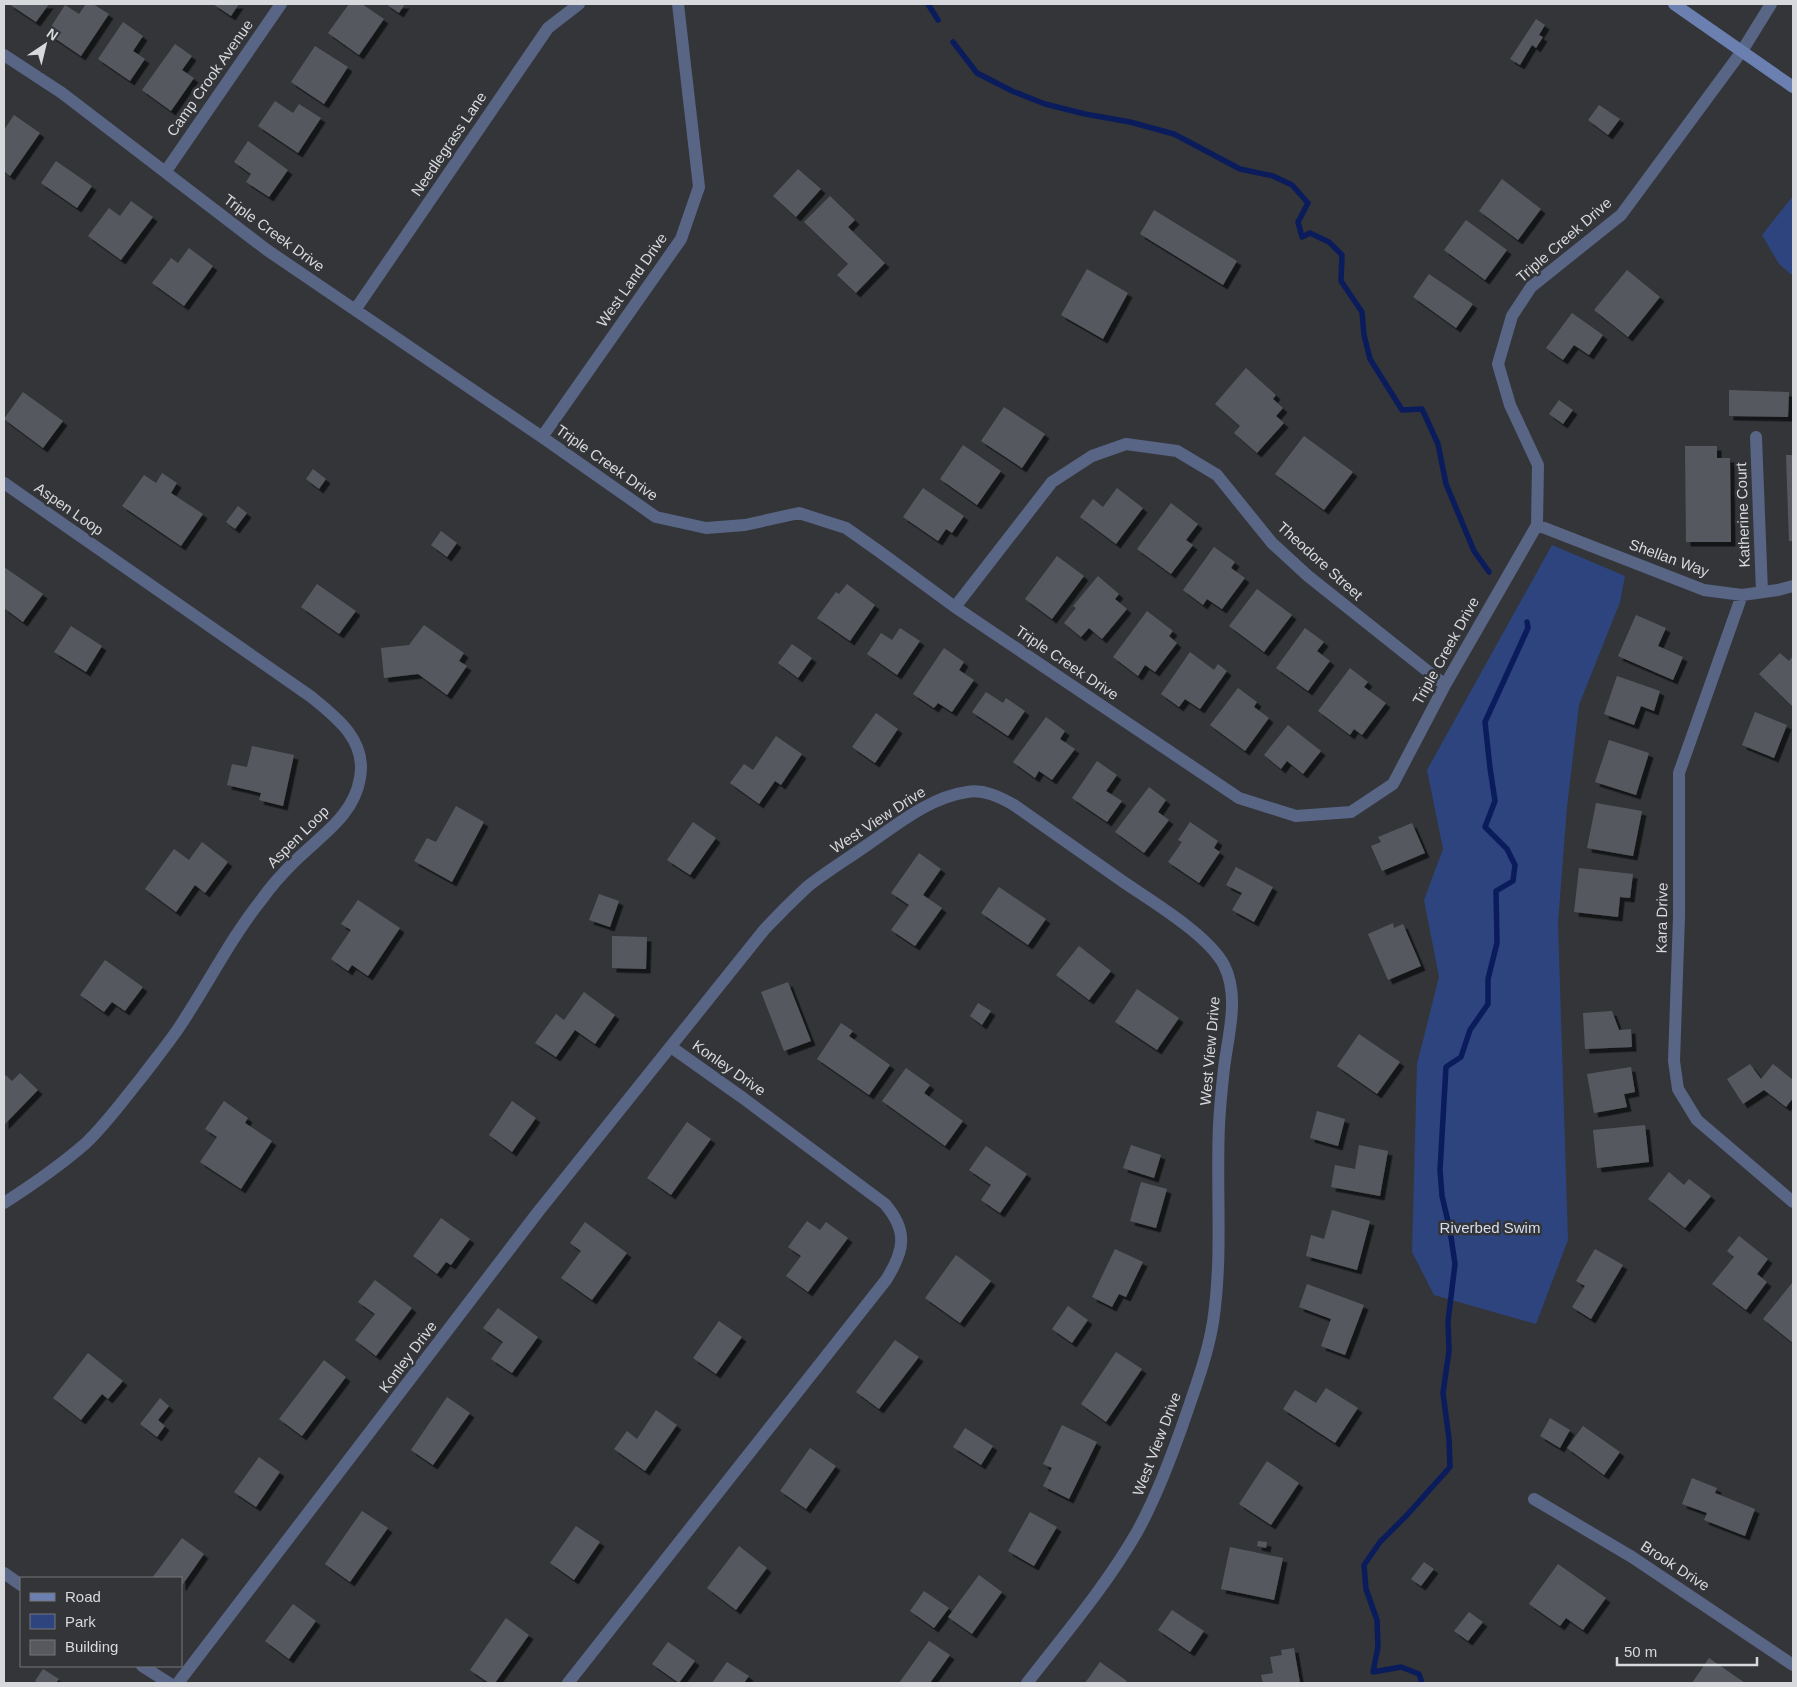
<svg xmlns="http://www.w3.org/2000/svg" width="1797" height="1687" font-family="Arial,sans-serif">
  <defs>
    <filter id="shadow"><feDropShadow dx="4.5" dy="4.5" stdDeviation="0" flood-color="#0009"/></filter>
  </defs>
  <rect width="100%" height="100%" fill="#333539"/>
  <!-- green -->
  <path fill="#2e447e" d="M 1793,196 L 1793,276 L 1779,264 L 1762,235 Z
    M 1552,545 L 1625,576 L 1620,602 L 1579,705 L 1567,807 L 1558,923 L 1568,1240 L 1536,1324 L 1434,1295 L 1412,1252 L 1417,1064 L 1439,977 L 1424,900 L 1443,849 L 1427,770 Z"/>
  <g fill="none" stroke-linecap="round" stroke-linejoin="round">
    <!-- stream -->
    <path stroke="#0b1c5d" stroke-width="5.5" d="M 928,4 L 938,20
      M 953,42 L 977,73 L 1012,91 L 1045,104 L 1085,114 L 1130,122 L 1174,134 L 1240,169 L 1273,176 L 1292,185 L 1308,203 L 1298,222 L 1302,237 L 1310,233 L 1329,242 L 1342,255 L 1341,281 L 1362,312 L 1364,335 L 1370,359 L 1402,410 L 1422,409 L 1438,444 L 1446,484 L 1474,551 L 1489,572
      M 1422,1683 L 1419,1674 L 1401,1667 L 1373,1672 L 1378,1647 L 1377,1620 L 1366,1589 L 1364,1565 L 1380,1542 L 1407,1515 L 1450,1467 L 1449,1439 L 1443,1393 L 1449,1351 L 1448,1321 L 1455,1264 L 1450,1230 L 1442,1196 L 1440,1170 L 1446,1067 L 1461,1057 L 1470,1030 L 1488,1004 L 1488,979 L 1497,943 L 1496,891 L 1513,881 L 1515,865 L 1507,849 L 1485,827 L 1495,801 L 1490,768 L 1485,722 L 1528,628 L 1527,622"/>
  </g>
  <!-- building -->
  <path fill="#57595e" filter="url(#shadow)" d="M 9,4 L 49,4 L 36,22 Z
    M 86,4 L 93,4 L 109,14 L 81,56 L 47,33 L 65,5 L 79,14 Z
    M 213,4 L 239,4 L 231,16 Z
    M 349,4 L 362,4 L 384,19 L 359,55 L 328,33 Z
    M 386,4 L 405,4 L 399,13 Z
    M 1536,19 L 1545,25 L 1539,35 L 1543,37 L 1536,48 L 1532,45 L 1520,65 L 1510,59 Z
    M 123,22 L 143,36 L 133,51 L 145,59 L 130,81 L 98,59 Z
    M 175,44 L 192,56 L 182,70 L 194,78 L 171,111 L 142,90 Z
    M 315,46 L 348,67 L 324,104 L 291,82 Z
    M 275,101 L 293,113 L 299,104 L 321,118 L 298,153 L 258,126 Z
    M 1599,105 L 1620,119 L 1608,135 L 1588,120 Z
    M 14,115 L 40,133 L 10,176 L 4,171 L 4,130 Z
    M 248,141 L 288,170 L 269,197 L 246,182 L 251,174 L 234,162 Z
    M 56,161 L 92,186 L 77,208 L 41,183 Z
    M 798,169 L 821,189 L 796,217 L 773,196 Z
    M 1502,179 L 1541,209 L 1518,240 L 1479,211 Z
    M 830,196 L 855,220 L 848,227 L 885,263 L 856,293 L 837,275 L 848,264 L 804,222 Z
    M 131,201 L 153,217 L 121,260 L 88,236 L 109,208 L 120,216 Z
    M 1154,210 L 1237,261 L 1223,285 L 1140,234 Z
    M 1466,220 L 1507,250 L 1485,280 L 1444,250 Z
    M 189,248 L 213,266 L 184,306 L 152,283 L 171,258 L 178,263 Z
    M 1087,269 L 1128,293 L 1103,339 L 1061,315 Z
    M 1627,270 L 1660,297 L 1628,337 L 1594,310 Z
    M 1429,274 L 1473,304 L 1456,328 L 1413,297 Z
    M 1572,313 L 1603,335 L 1589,355 L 1574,345 L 1563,360 L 1546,348 Z
    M 1246,368 L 1276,395 L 1273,399 L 1283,408 L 1276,416 L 1284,423 L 1257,453 L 1234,433 L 1240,426 L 1215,404 Z
    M 1729,390 L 1789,392 L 1788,417 L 1729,416 Z
    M 23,392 L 63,421 L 43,448 L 4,419 Z
    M 1559,400 L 1573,410 L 1563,424 L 1549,414 Z
    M 1004,407 L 1045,434 L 1022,468 L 981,441 Z
    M 1304,436 L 1353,472 L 1324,510 L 1275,474 Z
    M 963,445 L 1001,471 L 977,505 L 940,479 Z
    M 1685,446 L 1717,446 L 1717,458 L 1730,458 L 1731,542 L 1686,542 Z
    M 1786,455 L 1793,455 L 1793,541 L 1789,541 Z
    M 313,469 L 326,479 L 319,489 L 306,479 Z
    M 162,473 L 177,483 L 171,493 L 203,514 L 181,546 L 122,506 L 144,475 L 156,483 Z
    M 923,488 L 964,516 L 952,533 L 946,529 L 938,541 L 903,517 Z
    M 1117,488 L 1143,508 L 1116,544 L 1080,517 L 1093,499 L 1103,507 Z
    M 1171,503 L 1198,524 L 1186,540 L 1193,545 L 1171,574 L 1137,549 Z
    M 238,506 L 247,513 L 235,529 L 226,522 Z
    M 441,531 L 457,543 L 447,557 L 431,545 Z
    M 1214,547 L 1235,562 L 1231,568 L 1245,578 L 1222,609 L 1207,599 L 1203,605 L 1183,590 Z
    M 1057,556 L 1084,576 L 1052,619 L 1025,599 Z
    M 4,567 L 43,594 L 23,622 L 4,608 Z
    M 1098,576 L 1119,594 L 1115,599 L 1127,609 L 1102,639 L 1089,628 L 1081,637 L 1064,623 L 1076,608 L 1073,606 Z
    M 317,584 L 356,611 L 339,634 L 301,607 Z
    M 847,584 L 875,605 L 850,641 L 817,618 L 836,592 L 839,594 Z
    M 1257,589 L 1292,615 L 1264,652 L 1229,626 Z
    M 1147,611 L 1173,631 L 1169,636 L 1177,643 L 1155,672 L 1145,665 L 1138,676 L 1113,657 Z
    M 1636,615 L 1666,628 L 1658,646 L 1683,657 L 1673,680 L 1618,656 Z
    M 424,625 L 464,653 L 459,661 L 467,666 L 447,695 L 418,674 L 384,678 L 381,648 L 409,645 Z
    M 71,626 L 102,646 L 86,672 L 54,652 Z
    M 900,628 L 920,641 L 897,675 L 867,654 L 881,633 L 892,640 Z
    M 1305,628 L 1324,642 L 1317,651 L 1330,661 L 1308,691 L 1276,668 Z
    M 792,644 L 812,658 L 798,678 L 778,663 Z
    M 944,648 L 964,662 L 959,670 L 974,680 L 952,712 L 938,703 L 934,708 L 913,694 Z
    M 1190,652 L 1214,670 L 1218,664 L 1227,671 L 1200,709 L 1185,699 L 1179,707 L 1161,694 Z
    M 1780,653 L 1789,661 L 1793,656 L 1792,706 L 1759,674 Z
    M 1350,668 L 1368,682 L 1364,687 L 1386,703 L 1362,735 L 1354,729 L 1350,735 L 1318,711 Z
    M 1617,676 L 1660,691 L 1654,711 L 1641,706 L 1634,725 L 1604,714 Z
    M 1238,688 L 1257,702 L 1254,707 L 1269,718 L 1245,751 L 1210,725 Z
    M 986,692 L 1003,703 L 1006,698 L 1025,711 L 1008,736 L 972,712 Z
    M 1755,712 L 1787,725 L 1774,758 L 1742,745 Z
    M 876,713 L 898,729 L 875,763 L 852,747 Z
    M 1046,717 L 1065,731 L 1060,739 L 1075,749 L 1052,780 L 1039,771 L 1035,778 L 1013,762 Z
    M 1288,725 L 1321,751 L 1303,774 L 1287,761 L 1281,769 L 1264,755 Z
    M 776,736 L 802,754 L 781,785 L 775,781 L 759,804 L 730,783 L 744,764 L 753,770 Z
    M 1609,740 L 1649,753 L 1636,795 L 1595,782 Z
    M 252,746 L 294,755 L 283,806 L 259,800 L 261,793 L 227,785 L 232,764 L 247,767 Z
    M 1097,761 L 1117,775 L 1106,791 L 1122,801 L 1107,822 L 1072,798 Z
    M 1149,787 L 1166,800 L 1158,812 L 1169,820 L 1144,853 L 1115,832 Z
    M 1596,803 L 1642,811 L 1633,856 L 1587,848 Z
    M 456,806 L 484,822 L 452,882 L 414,861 L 427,838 L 436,842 Z
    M 693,822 L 716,838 L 690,875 L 667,860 Z
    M 1190,822 L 1218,841 L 1214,848 L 1220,852 L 1199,883 L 1168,862 L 1182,842 L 1178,840 Z
    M 1412,823 L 1425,853 L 1382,871 L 1371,846 L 1381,842 L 1378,837 Z
    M 202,842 L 228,862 L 205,893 L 195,885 L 176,912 L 145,889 L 174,849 L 189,860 Z
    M 919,853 L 941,869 L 923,895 L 942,908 L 915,946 L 891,930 L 909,905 L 891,893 Z
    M 1236,867 L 1273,887 L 1254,922 L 1232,910 L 1242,893 L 1226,885 Z
    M 1579,868 L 1633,874 L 1630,898 L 1620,897 L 1618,917 L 1574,912 Z
    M 999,887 L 1046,919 L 1028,945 L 981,913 Z
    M 599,894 L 619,901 L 610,927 L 589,920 Z
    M 358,900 L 400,928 L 368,976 L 352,965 L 348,971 L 331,959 L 351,930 L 341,924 Z
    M 1393,923 L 1394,928 L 1403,924 L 1421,966 L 1388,980 L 1368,934 Z
    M 612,936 L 647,937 L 646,969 L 612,968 Z
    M 1079,946 L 1111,971 L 1089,1000 L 1056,975 Z
    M 105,960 L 143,987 L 125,1011 L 112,1002 L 104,1012 L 80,995 Z
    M 788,982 L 811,1041 L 784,1051 L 761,992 Z
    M 1137,989 L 1179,1018 L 1157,1050 L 1115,1022 Z
    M 584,992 L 615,1015 L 595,1044 L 575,1030 L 556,1057 L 535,1043 L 556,1014 L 564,1020 Z
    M 978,1003 L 991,1011 L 982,1025 L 970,1016 Z
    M 1612,1011 L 1619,1030 L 1631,1029 L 1632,1047 L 1585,1049 L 1583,1013 Z
    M 841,1023 L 853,1031 L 849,1036 L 890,1065 L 869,1095 L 817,1059 Z
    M 1359,1034 L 1400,1062 L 1377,1094 L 1337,1066 Z
    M 1750,1064 L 1761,1079 L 1773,1064 L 1793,1080 L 1793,1098 L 1786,1107 L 1764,1090 L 1743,1104 L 1727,1079 Z
    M 1631,1067 L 1635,1092 L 1624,1094 L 1627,1107 L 1594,1113 L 1587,1074 Z
    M 906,1068 L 930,1085 L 924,1093 L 963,1121 L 945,1146 L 882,1101 Z
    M 20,1073 L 38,1090 L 4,1125 L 4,1074 L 12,1081 Z
    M 224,1101 L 248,1118 L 245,1123 L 272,1141 L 241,1189 L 200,1162 L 217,1137 L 205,1129 Z
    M 512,1101 L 536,1118 L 512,1152 L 489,1135 Z
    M 1317,1111 L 1345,1119 L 1338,1146 L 1310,1138 Z
    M 687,1122 L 711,1139 L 671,1195 L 647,1178 Z
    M 1645,1125 L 1649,1162 L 1597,1168 L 1593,1130 Z
    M 1131,1145 L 1161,1155 L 1154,1178 L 1123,1168 Z
    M 1359,1145 L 1388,1151 L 1380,1196 L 1331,1187 L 1335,1165 L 1355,1169 Z
    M 986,1146 L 1027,1174 L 1000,1213 L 981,1200 L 991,1185 L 969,1170 Z
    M 1669,1172 L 1684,1185 L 1689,1179 L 1711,1196 L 1685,1228 L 1648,1199 Z
    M 1141,1182 L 1167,1189 L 1156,1228 L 1130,1221 Z
    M 1332,1210 L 1370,1221 L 1357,1270 L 1306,1256 L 1311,1235 L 1324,1239 Z
    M 441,1218 L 470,1239 L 451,1265 L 446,1262 L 437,1274 L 413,1256 Z
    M 807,1221 L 820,1230 L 826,1222 L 848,1238 L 808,1292 L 786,1276 L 801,1256 L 788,1247 Z
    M 585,1222 L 627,1253 L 592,1300 L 561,1278 L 581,1251 L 570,1243 Z
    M 1739,1236 L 1768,1259 L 1757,1274 L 1767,1282 L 1746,1310 L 1712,1284 L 1734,1257 L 1727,1251 Z
    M 1115,1249 L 1143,1262 L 1126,1297 L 1119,1294 L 1112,1307 L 1092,1297 Z
    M 1595,1249 L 1623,1265 L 1591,1319 L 1572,1307 L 1585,1286 L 1576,1281 Z
    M 956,1255 L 991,1281 L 960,1323 L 925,1298 Z
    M 375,1280 L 412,1308 L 376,1356 L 355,1340 L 375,1314 L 358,1302 Z
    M 1792,1283 L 1793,1284 L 1793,1343 L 1763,1319 Z
    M 1307,1284 L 1364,1305 L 1345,1355 L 1321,1346 L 1331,1319 L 1299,1307 Z
    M 1068,1306 L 1088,1320 L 1072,1343 L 1052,1329 Z
    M 498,1308 L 538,1337 L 512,1373 L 491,1359 L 503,1342 L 483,1328 Z
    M 719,1321 L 742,1337 L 716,1374 L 693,1358 Z
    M 895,1340 L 919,1357 L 879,1409 L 856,1392 Z
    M 1116,1352 L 1142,1369 L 1106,1422 L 1081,1404 Z
    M 88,1353 L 123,1381 L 108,1399 L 102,1394 L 81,1420 L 53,1398 Z
    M 324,1360 L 346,1377 L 302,1436 L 279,1419 Z
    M 1326,1388 L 1358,1408 L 1335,1443 L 1283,1409 L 1295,1390 L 1316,1403 Z
    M 447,1397 L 470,1413 L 433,1465 L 411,1450 Z
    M 160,1398 L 169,1406 L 158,1420 L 165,1426 L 157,1437 L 140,1424 Z
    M 656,1410 L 677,1425 L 645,1471 L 614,1449 L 627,1431 L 637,1439 Z
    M 1550,1418 L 1570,1430 L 1560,1448 L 1540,1436 Z
    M 1062,1425 L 1097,1442 L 1069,1499 L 1043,1486 L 1052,1468 L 1043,1464 Z
    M 1583,1426 L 1620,1452 L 1604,1475 L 1567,1448 Z
    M 965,1428 L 993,1446 L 981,1465 L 953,1447 Z
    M 810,1448 L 836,1466 L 806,1509 L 780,1491 Z
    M 259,1457 L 280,1472 L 256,1507 L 234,1492 Z
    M 1267,1461 L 1299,1483 L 1271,1525 L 1239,1504 Z
    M 1692,1478 L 1717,1488 L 1715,1493 L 1755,1509 L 1745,1536 L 1704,1520 L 1707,1513 L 1682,1504 Z
    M 362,1511 L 388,1528 L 350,1582 L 325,1564 Z
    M 1030,1512 L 1057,1527 L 1034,1566 L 1008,1551 Z
    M 576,1526 L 600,1542 L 574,1580 L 550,1563 Z
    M 182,1538 L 204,1554 L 181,1587 L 181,1578 L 152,1578 Z
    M 1258,1541 L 1267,1542 L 1266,1548 L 1257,1546 Z
    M 739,1546 L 767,1568 L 736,1610 L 707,1588 Z
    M 1230,1547 L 1283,1558 L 1274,1600 L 1221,1589 Z
    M 1424,1562 L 1434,1569 L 1421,1586 L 1411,1579 Z
    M 1558,1564 L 1606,1598 L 1583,1630 L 1566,1618 L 1560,1626 L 1529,1604 Z
    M 979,1575 L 1002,1592 L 972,1634 L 948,1617 Z
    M 924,1591 L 949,1608 L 934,1628 L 910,1611 Z
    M 293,1604 L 316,1621 L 289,1659 L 265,1641 Z
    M 1172,1610 L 1204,1631 L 1190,1652 L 1158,1630 Z
    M 1469,1612 L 1483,1622 L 1468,1641 L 1454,1631 Z
    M 506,1618 L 529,1635 L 495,1683 L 489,1683 L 470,1670 Z
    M 929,1641 L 950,1655 L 930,1683 L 899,1683 Z
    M 668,1642 L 695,1661 L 679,1683 L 652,1664 Z
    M 1294,1648 L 1300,1683 L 1263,1683 L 1261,1675 L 1273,1673 L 1270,1657 L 1282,1655 L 1281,1650 Z
    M 1709,1658 L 1745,1683 L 1692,1683 Z
    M 727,1662 L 749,1676 L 744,1683 L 712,1683 Z
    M 1100,1662 L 1127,1681 L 1125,1683 L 1085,1683 Z
    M 43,1669 L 59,1679 L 56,1683 L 38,1683 L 35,1681 Z"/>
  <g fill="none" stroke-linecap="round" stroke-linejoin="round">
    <!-- minor -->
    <path stroke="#586585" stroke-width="12" d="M 4,55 L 62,93 L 267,250 L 542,437 L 656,517 L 706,528 L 745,525 L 799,513 L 846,528 L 880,552 L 955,607 L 1239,798 L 1296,816 L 1351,812 L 1393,784 L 1445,685 L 1537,525 L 1538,465 L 1510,405 L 1498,364 L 1512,316 L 1531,287 L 1621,215 L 1742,51 L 1771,4
      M 166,171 L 281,4
      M 355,310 L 548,28 L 579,4
      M 542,437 L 681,239 L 699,187 L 678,4
      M 1756,437 L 1762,592
      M 4,483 L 310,696 C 336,717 367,740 360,778 C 354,816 320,836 294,862 C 283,873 271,886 262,899 C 230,939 207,986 178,1029 C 167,1045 154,1061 142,1077 C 124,1099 107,1123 86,1143 C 61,1165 32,1185 4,1203
      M 1537,525 L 1704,590 L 1742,595 L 1778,590 L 1793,586
      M 1742,595 L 1679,773 L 1679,917 L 1674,1061 L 1678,1089 L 1697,1120 L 1793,1202
      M 955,607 L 1052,482 L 1092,456 L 1126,444 L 1177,451 L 1217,475 L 1272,543 L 1308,576 L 1445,685
      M 1534,1499 L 1632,1557 L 1793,1665
      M 178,1683 L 538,1212 L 764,930 C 778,915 792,901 807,887 C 827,871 849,858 870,843 C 899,823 931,797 967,792 C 984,789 1000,797 1014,805 C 1051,831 1088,857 1125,883 C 1153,902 1208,935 1224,965 C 1240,997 1228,1035 1224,1068 C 1222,1086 1220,1106 1219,1125 C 1216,1191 1223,1256 1213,1322 C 1208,1353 1197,1383 1187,1412 C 1173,1453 1158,1494 1137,1532 C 1106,1586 1065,1634 1027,1683
      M 568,1683 L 886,1280 C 905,1250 908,1231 885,1204 L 743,1098 L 671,1047"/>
    <!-- tertiary -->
    <path stroke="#586585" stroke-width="12" d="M 4,1573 L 21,1585
      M 142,1666 L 169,1683"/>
    <!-- secondary -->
    <path stroke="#6b80b1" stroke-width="12" d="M 1674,4 L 1793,87"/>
  </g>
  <g text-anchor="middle" stroke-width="5" stroke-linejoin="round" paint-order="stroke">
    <!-- street labels -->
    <g font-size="15" fill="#d8d9dc" stroke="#333539">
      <text transform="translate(210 78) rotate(-55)" y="5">Camp Crook Avenue</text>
      <text transform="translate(449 144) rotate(-56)" y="5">Needlegrass Lane</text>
      <text transform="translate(274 233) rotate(36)" y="5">Triple Creek Drive</text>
      <text transform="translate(1564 240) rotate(-41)" y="5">Triple Creek Drive</text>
      <text transform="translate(632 280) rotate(-55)" y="5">West Land Drive</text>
      <text transform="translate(607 463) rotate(35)" y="5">Triple Creek Drive</text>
      <text transform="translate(69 509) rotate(35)" y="5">Aspen Loop</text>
      <text transform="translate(1743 515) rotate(-92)" y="5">Katherine Court</text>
      <text transform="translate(1669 558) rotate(20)" y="5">Shellan Way</text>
      <text transform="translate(1320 561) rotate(42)" y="5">Theodore Street</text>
      <text transform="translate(1446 651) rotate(-61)" y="5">Triple Creek Drive</text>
      <text transform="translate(1067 663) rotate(34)" y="5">Triple Creek Drive</text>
      <text transform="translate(878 820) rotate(-33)" y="5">West View Drive</text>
      <text transform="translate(298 837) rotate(-45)" y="5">Aspen Loop</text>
      <text transform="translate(1662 918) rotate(-89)" y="5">Kara Drive</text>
      <text transform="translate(1210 1051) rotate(-85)" y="5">West View Drive</text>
      <text transform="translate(729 1068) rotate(35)" y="5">Konley Drive</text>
      <text transform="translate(408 1357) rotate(-53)" y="5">Konley Drive</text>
      <text transform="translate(1157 1444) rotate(-69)" y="5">West View Drive</text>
      <text transform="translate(1675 1566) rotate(33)" y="5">Brook Drive</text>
    </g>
    <!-- park labels -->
    <g font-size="15" fill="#d4ddf1" stroke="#333539">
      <text x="1490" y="1233">Riverbed Swim</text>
    </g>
  </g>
  <!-- border -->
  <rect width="1797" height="1687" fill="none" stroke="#d8d9dc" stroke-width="10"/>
  <!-- legend -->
  <rect x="20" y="1577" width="162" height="90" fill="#333539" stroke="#75777a"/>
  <rect x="30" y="1593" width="25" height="8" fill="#6b80b1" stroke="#75777a"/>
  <text x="65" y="1602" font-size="15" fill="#d8d9dc">Road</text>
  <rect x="30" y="1614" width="25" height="15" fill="#2e447e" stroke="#75777a"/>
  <text x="65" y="1627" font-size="15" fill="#d8d9dc">Park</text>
  <rect x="30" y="1640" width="25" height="15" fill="#57595e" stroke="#75777a"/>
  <text x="65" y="1652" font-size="15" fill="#d8d9dc">Building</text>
  <!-- north arrow -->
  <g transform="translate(45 45) rotate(35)" stroke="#333539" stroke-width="4" paint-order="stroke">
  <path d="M0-4L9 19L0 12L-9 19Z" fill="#d8d9dc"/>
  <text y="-8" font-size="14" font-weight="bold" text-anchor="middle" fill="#d8d9dc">N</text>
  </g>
  <!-- scale -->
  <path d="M1617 1657v8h140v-8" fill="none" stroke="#d8d9dc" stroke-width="2.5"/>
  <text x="1624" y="1657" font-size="15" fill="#d8d9dc" stroke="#333539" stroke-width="4" paint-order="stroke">50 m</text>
</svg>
